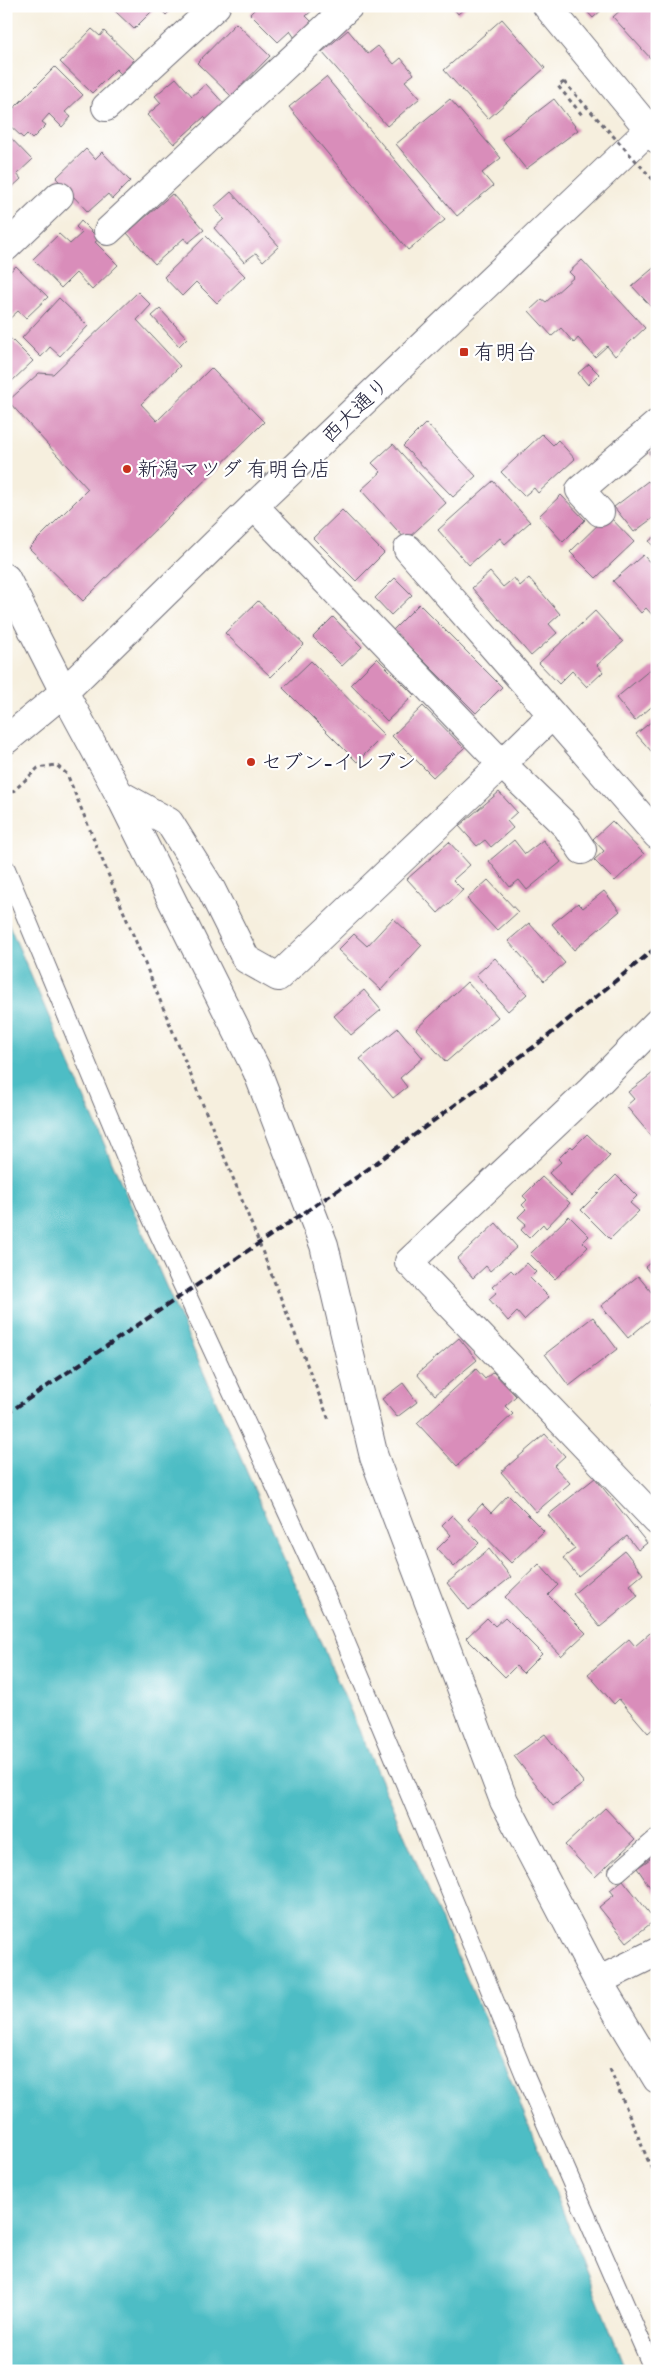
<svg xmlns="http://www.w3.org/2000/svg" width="663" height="2377" font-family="Itim,'Klee One',sans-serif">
  <rect width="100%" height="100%" fill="#fff"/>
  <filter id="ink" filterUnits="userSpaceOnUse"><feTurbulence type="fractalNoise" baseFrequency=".02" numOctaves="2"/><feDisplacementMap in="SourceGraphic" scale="10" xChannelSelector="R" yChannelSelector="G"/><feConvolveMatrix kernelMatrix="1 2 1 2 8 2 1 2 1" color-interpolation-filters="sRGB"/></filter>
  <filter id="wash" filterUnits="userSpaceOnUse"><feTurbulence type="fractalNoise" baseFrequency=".0096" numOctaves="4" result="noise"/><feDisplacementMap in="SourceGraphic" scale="20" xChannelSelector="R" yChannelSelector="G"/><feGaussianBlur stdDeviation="1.12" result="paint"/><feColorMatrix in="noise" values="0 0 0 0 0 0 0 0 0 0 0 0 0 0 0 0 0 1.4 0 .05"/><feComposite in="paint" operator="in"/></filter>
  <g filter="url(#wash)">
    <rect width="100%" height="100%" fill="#f6efde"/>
    <!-- water -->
    <path fill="#4ebdc5" stroke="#387080" d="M 6,918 L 508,2073 L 626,2371 L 6,2371 Z"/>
    <g id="blocks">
      <!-- building -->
      <path fill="#d98dba" d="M 120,6 L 157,6 L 134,29 L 115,11 Z
        M 158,6 L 175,6 L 166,15 Z
        M 258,6 L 317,6 L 306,16 L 312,22 L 295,38 L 290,31 L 278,42 L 250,14 Z
        M 452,6 L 467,6 L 458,14 Z
        M 582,6 L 606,6 L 593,18 Z
        M 625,6 L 657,6 L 657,56 L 652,60 L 613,17 Z
        M 502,19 L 545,68 L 488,119 L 444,70 Z
        M 236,23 L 270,56 L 231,96 L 197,63 Z
        M 92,29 L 100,36 L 104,31 L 134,60 L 121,74 L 116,69 L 92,93 L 60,62 Z
        M 348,30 L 368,54 L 378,46 L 394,64 L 401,58 L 414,74 L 405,81 L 420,98 L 387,126 L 322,52 Z
        M 55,67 L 83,95 L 65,112 L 71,117 L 62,127 L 49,114 L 42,122 L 46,125 L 32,139 L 27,134 L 23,138 L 6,122 L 6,116 Z
        M 326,77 L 445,220 L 408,250 L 289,107 Z
        M 176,78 L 192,96 L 206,84 L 227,107 L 210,123 L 204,117 L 174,144 L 147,115 L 161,103 L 155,96 Z
        M 450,99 L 501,158 L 482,173 L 493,186 L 457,216 L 396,144 Z
        M 554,99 L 578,130 L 526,169 L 502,139 Z
        M 6,133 L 32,160 L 17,174 L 21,179 L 9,190 L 6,187 Z
        M 86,149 L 95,159 L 102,152 L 130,181 L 112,199 L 108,194 L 88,212 L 56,178 Z
        M 231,192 L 279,246 L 263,261 L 256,253 L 244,262 L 214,228 L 224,219 L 214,207 Z
        M 172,194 L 204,230 L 188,243 L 184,238 L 155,264 L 127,233 Z
        M 81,221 L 99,239 L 95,242 L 118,265 L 92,290 L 76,273 L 61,288 L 33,259 L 59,234 L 70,244 L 82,233 L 76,227 Z
        M 206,236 L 245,276 L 217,303 L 196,282 L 182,296 L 164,277 Z
        M 582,260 L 645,328 L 615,356 L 607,346 L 595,357 L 578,338 L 574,343 L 561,328 L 552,336 L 529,311 L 542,299 L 546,302 L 574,277 L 569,272 Z
        M 657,265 L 657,313 L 632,286 Z
        M 16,266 L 48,297 L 26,318 L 18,311 L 7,321 L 6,275 Z
        M 138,292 L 151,305 L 137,320 L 180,366 L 141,404 L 157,421 L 211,368 L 264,422 L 83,601 L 29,548 L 88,489 L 8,401 L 39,373 L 53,374 Z
        M 59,298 L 88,326 L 60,356 L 50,347 L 41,357 L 22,338 Z
        M 160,309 L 187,338 L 179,346 L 152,316 Z
        M 6,334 L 33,361 L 11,382 L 6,377 Z
        M 589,364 L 599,374 L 588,385 L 578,373 Z
        M 426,423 L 476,476 L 453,497 L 403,446 Z
        M 542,434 L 553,445 L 558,440 L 575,459 L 538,493 L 534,488 L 524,496 L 501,472 Z
        M 393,444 L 446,503 L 406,540 L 361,490 L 381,472 L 372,463 Z
        M 657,447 L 657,462 L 649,453 Z
        M 493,481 L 530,522 L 505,544 L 500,538 L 469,565 L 438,530 Z
        M 648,481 L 657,492 L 657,515 L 634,532 L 614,507 Z
        M 561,495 L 585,520 L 563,542 L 539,516 Z
        M 342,510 L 384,553 L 356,581 L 313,538 Z
        M 608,515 L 634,542 L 596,578 L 570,552 Z
        M 657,535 L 657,551 L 649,541 Z
        M 643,555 L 657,570 L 657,620 L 646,608 L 641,613 L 613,581 Z
        M 490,572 L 503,587 L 514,578 L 520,586 L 529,578 L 560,614 L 549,624 L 557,633 L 531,656 L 472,588 Z
        M 395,578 L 412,595 L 391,615 L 375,598 Z
        M 258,601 L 304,644 L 271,677 L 225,633 Z
        M 419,604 L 502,687 L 476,713 L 393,630 Z
        M 595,611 L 623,642 L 597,665 L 603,672 L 587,687 L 572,671 L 559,684 L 539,663 Z
        M 333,617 L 362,647 L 342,666 L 313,637 Z
        M 377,658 L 414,695 L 387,721 L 351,684 Z
        M 311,661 L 384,735 L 357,762 L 283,688 Z
        M 657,664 L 657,702 L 635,721 L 616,698 Z
        M 423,706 L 464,748 L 433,777 L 392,736 Z
        M 657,717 L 657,748 L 652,752 L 636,734 Z
        M 499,792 L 517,812 L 507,821 L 513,828 L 491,847 L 485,840 L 477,846 L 459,826 Z
        M 612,821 L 644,854 L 615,881 L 594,860 L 604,851 L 593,839 Z
        M 514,840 L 525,854 L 543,840 L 561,862 L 527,890 L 519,880 L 510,887 L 489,861 Z
        M 449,842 L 470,865 L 453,880 L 463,890 L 438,913 L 407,879 Z
        M 488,880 L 518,912 L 497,931 L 467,899 Z
        M 604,891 L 620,911 L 574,950 L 552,924 L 578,903 L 583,908 Z
        M 393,918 L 422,945 L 381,990 L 338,950 L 354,934 L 367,946 Z
        M 529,923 L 565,963 L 544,981 L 508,941 Z
        M 495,958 L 527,994 L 508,1011 L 476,975 Z
        M 467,982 L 498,1017 L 446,1062 L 416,1029 Z
        M 364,990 L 381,1010 L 351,1035 L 334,1016 Z
        M 398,1028 L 423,1058 L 400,1078 L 407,1087 L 393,1098 L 360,1059 Z
        M 653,1073 L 657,1078 L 657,1143 L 626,1106 L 634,1099 L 628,1092 Z
        M 587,1134 L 610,1156 L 571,1196 L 549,1173 L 561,1162 L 558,1159 L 571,1146 L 573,1148 Z
        M 616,1175 L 637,1196 L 630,1203 L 639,1211 L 610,1239 L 581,1210 Z
        M 542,1177 L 570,1203 L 546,1228 L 543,1224 L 529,1238 L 521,1230 L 526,1224 L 518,1217 L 526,1209 L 522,1205 L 527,1200 L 523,1196 Z
        M 569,1216 L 589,1236 L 583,1242 L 588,1247 L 555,1279 L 530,1254 Z
        M 496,1223 L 517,1247 L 490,1271 L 486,1266 L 473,1278 L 457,1259 Z
        M 657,1257 L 657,1281 L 645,1267 Z
        M 527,1263 L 536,1272 L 530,1278 L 549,1297 L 524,1320 L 517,1312 L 508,1321 L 489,1299 L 497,1292 L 492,1287 L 511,1270 L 515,1274 Z
        M 638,1276 L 657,1299 L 657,1314 L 628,1338 L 601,1306 Z
        M 593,1317 L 617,1349 L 569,1386 L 545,1354 Z
        M 459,1338 L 477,1360 L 435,1395 L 417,1374 Z
        M 476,1369 L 485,1379 L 493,1372 L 516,1396 L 505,1406 L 513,1414 L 457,1466 L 417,1423 Z
        M 403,1383 L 417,1402 L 397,1417 L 382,1399 Z
        M 657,1399 L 657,1413 L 650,1406 Z
        M 545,1434 L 565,1456 L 554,1466 L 570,1483 L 536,1512 L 501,1472 Z
        M 595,1478 L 647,1543 L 638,1550 L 627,1536 L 578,1576 L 563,1558 L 575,1549 L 548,1515 Z
        M 508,1495 L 544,1531 L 511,1563 L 468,1519 L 482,1504 L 491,1513 Z
        M 452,1515 L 479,1543 L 454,1567 L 437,1549 L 451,1535 L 442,1525 Z
        M 489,1549 L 511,1577 L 469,1610 L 447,1583 Z
        M 625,1551 L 643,1574 L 630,1585 L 638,1596 L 600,1627 L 573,1594 Z
        M 539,1564 L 558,1585 L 548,1595 L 586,1633 L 561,1656 L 505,1597 Z
        M 505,1617 L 542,1654 L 523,1673 L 516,1666 L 505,1677 L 466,1638 L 487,1618 L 495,1626 Z
        M 657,1627 L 657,1725 L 648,1733 L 619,1699 L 614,1704 L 588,1674 L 629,1639 L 635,1646 Z
        M 545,1734 L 584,1783 L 553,1806 L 514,1756 Z
        M 605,1808 L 635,1840 L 595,1877 L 565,1845 Z
        M 657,1846 L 657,1897 L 637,1868 L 650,1859 L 646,1854 Z
        M 623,1880 L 655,1920 L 627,1942 L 599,1907 L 614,1895 L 610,1890 Z"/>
    </g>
  </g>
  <g filter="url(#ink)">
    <use href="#blocks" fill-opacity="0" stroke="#6c6a74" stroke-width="1"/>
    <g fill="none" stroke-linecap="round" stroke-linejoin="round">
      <defs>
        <path id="lane" d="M 6,869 L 146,1206 L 331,1607 L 443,1874 L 526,2078 L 654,2371
          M 618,1872 L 657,1838"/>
        <path id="street" d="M 547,6 L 657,139
          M 106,107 L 216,6
          M 108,231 L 349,6
          M 6,247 L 59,196
          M 600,512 L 580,490 L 657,424
          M 408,549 L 657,835
          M 6,578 L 64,692
          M 552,715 L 502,764 L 567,827 L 582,850
          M 119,794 L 169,822 L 211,889 L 246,959 L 278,977 L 502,764 L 254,506
          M 657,1023 L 589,1092 L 409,1262 L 657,1521
          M 598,1981 L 657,1952"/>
        <path id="secondary" d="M 64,692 L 119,794 L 257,1071 L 324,1245 L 374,1457 L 504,1801 L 598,1981 L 657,2079
          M 6,740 L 64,692 L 254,506 L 657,122"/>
      </defs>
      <!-- lane casing -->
      <use href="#lane" stroke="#6c6a74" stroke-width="20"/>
      <!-- street casing -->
      <use href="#street" stroke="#6c6a74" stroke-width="30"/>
      <!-- secondary casing -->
      <use href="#secondary" stroke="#6c6a74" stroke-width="30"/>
      <!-- path -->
      <path stroke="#6c6a74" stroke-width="3" stroke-dasharray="4 4" stroke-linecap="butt" d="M 564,82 L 558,86 L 583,116
        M 6,798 L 38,768 L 56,765 L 67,774 L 238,1190 L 329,1420
        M 610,2069 L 657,2182"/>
      <!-- lane -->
      <use href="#lane" stroke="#fff" stroke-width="18"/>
      <!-- street -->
      <use href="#street" stroke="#fff" stroke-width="28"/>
      <!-- secondary -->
      <use href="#secondary" stroke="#fff" stroke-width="28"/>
      <!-- rail -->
      <path stroke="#22223b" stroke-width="4" stroke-dasharray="8 4" stroke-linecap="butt" d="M 6,1414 L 360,1175 L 543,1040 L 657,947"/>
      <!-- path-bridge -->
      <path stroke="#6c6a74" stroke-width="3" stroke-dasharray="4 4" stroke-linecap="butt" d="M 564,82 L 657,184"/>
    </g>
  </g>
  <!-- markers -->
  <g fill="#c8321e" stroke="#fff" stroke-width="2">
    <rect x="459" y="347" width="10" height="10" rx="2.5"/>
    <circle cx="127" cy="469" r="5"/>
    <circle cx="251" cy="762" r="5"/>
  </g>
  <g text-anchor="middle" stroke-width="4.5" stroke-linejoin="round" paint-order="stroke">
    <!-- poi labels -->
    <g font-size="21" fill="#22223b" stroke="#fff" text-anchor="start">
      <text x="474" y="359">有明台</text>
      <text x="137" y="476">新潟マツダ 有明台店</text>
      <text x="261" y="769">セブン-イレブン</text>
    </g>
    <!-- street labels -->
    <g font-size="21" fill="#22223b" stroke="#fff">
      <text transform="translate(355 410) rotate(-44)" y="7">西大通り</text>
    </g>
  </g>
  <!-- margin -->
  <rect width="663" height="2377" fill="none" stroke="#fff" stroke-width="25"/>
</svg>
